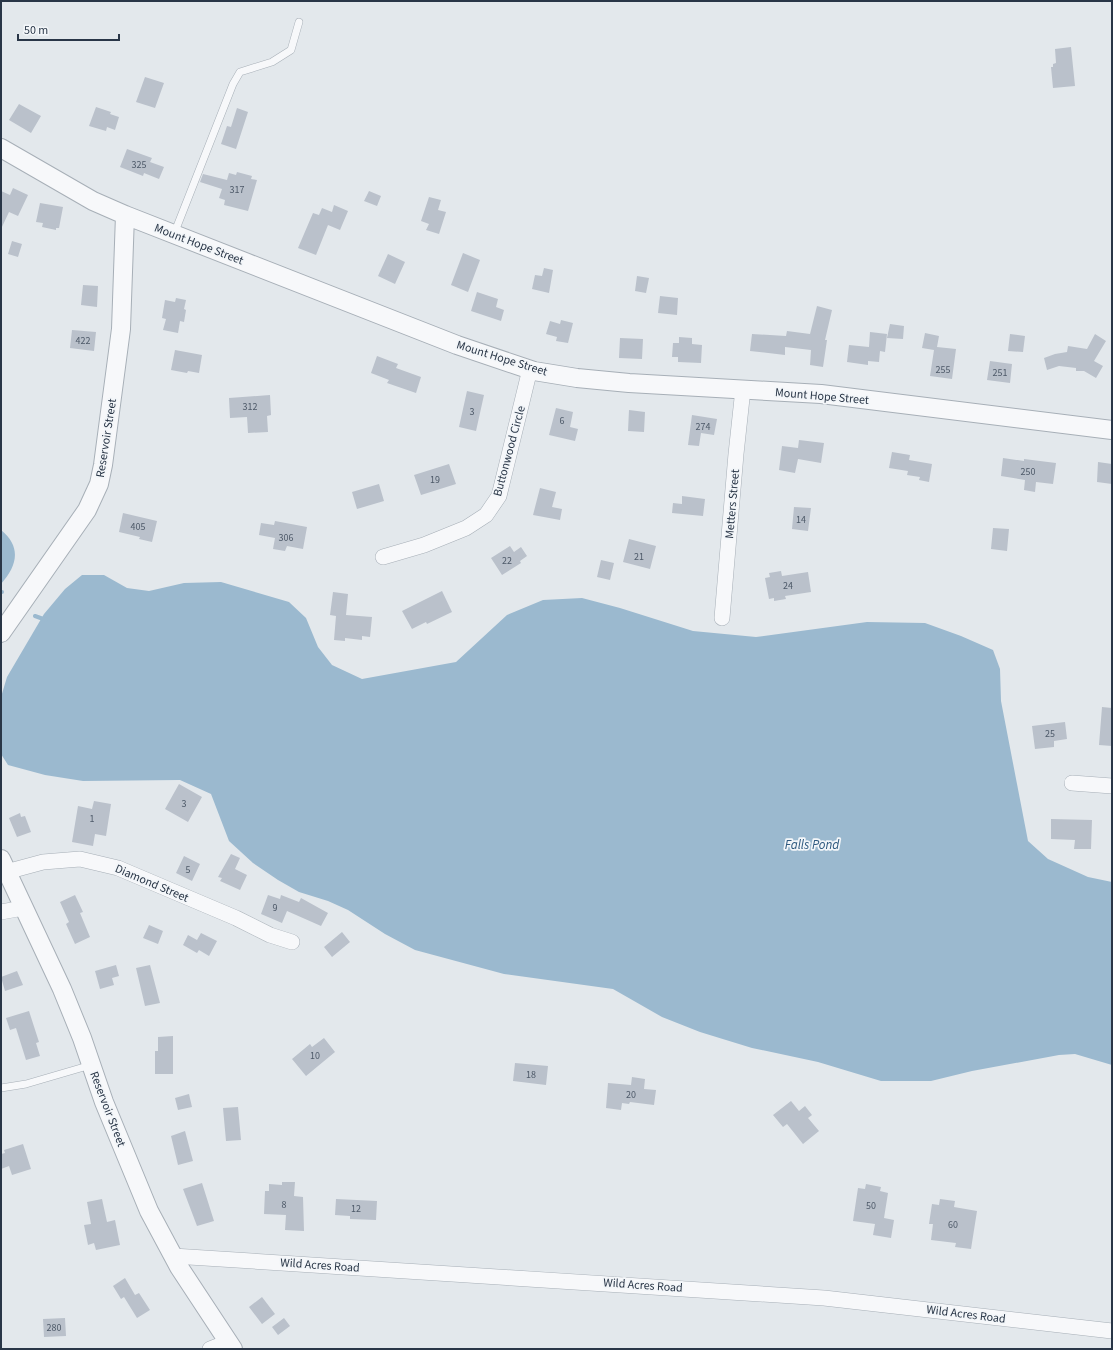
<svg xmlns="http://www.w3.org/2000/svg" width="1113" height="1350" font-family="'Source Sans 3',sans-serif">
  <rect width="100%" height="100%" fill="#e3e8ec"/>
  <!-- water -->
  <path fill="#9bb9cf" d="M 1,530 C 22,547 17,566 1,584 Z
    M 82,575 L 104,575 L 127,588 L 149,591 L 184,583 L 221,582 L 289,602 L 306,618 L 318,647 L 332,665 L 362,679 L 456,662 L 507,615 L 543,600 L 582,598 L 620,608 L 693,631 L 756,637 L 867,622 L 925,623 L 961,636 L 993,650 L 1000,669 L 1001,701 L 1028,841 L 1048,859 L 1088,877 L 1112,882 L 1112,1065 L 1075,1054 L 1059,1055 L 972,1071 L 931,1081 L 881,1081 L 818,1062 L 752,1048 L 700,1032 L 662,1017 L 613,989 L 504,974 L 415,950 L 385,934 L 348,910 L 328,901 L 299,892 L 278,880 L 253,863 L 229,841 L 211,794 L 180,780 L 83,781 L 45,775 L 8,765 L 1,754 L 1,697 L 7,677 L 44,614 L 65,589 Z"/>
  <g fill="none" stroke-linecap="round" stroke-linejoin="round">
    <!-- stream -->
    <path stroke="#9bb9cf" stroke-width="4" d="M 1,592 L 2,592
      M 35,616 L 46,620"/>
  </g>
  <!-- building -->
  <path fill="#bac1cb" d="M 1071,47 L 1075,86 L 1053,88 L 1051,67 L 1053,67 L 1053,64 L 1056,63 L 1055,49 Z
    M 145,77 L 164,83 L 155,108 L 136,102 Z
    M 19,104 L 41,116 L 31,133 L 9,120 Z
    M 96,107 L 111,112 L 110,114 L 119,117 L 115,130 L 107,127 L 106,131 L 89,126 Z
    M 237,108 L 248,112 L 236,149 L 221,144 L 227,126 L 231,127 Z
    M 127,149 L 152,158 L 150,162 L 164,167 L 159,179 L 144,173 L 143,176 L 120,167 Z
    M 237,172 L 252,176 L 251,179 L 257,180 L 248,211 L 224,205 L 225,200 L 219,198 L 222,189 L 200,182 L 203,174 L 227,180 L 229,173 L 236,175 Z
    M 13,188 L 28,195 L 18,216 L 9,212 L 1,229 L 1,191 L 10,195 Z
    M 369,191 L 381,196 L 377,206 L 364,201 Z
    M 429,197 L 441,200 L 438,210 L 446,212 L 439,234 L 426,230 L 429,224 L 421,221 Z
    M 40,203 L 63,207 L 59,228 L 56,228 L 56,230 L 42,227 L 43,223 L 36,222 Z
    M 334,205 L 348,211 L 340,230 L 328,225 L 316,255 L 298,248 L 313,213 L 319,215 L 322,208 L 332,212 Z
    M 12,241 L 22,244 L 18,257 L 8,254 Z
    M 463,253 L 480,260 L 468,292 L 451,285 Z
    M 388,254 L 405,262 L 395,284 L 378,276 Z
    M 544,268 L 553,270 L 549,293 L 532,289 L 535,275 L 542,276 Z
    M 637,276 L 649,278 L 646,293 L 635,291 Z
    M 83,285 L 98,286 L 97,307 L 81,305 Z
    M 477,292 L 498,299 L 496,307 L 504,310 L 501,321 L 471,311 Z
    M 660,296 L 678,298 L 677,315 L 658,313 Z
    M 176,298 L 186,300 L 184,309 L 186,310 L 184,322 L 180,321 L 178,333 L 163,330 L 166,319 L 162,318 L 165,300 L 175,302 Z
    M 817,306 L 832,310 L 825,340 L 827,340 L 823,367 L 810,365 L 811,350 L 785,347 L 785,355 L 750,351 L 752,334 L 786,336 L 787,331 L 810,334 Z
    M 561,320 L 573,323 L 568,343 L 556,341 L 557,337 L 546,334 L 550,321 L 560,324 Z
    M 890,324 L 904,326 L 903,339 L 887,338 Z
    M 72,330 L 96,332 L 94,351 L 70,348 Z
    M 870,332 L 887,334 L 885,352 L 880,351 L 879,362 L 868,361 L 868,365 L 847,362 L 849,345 L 869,347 Z
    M 925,333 L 939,336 L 937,347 L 956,349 L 952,379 L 930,376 L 934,350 L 922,348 Z
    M 1010,334 L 1025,336 L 1023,352 L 1008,351 Z
    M 1095,334 L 1106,341 L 1094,361 L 1103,366 L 1096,378 L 1084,371 L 1076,371 L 1076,368 L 1059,366 L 1047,370 L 1044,358 L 1055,354 L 1067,352 L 1068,346 L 1087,349 Z
    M 679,337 L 692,338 L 692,344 L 702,345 L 701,363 L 678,362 L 678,357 L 672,357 L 673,343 L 679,343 Z
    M 620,338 L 643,339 L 642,359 L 619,358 Z
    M 175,350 L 202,355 L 199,373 L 188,371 L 187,373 L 171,370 Z
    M 377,356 L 398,364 L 396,368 L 421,377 L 416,393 L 387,383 L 389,380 L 371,373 Z
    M 990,361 L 1012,364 L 1010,383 L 987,380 Z
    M 467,391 L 484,395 L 476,431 L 459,427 Z
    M 270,395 L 271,415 L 267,416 L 268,432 L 248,433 L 247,417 L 230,418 L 229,398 Z
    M 556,408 L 573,412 L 570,427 L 578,429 L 575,441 L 549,435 Z
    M 629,410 L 645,412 L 644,432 L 628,431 Z
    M 692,415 L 717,419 L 714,435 L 701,433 L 699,446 L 688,445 Z
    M 799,440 L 824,443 L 821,463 L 798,459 L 795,473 L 779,470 L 782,446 L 798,448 Z
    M 892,452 L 910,455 L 909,460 L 932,464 L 929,482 L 919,480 L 920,477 L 907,475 L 908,471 L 889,468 Z
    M 1003,458 L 1024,461 L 1024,459 L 1056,463 L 1053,484 L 1036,482 L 1035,492 L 1024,490 L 1025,480 L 1001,476 Z
    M 1098,462 L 1112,464 L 1112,484 L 1097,482 Z
    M 449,464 L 456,484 L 421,495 L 414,475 Z
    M 379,484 L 384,501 L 357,509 L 352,492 Z
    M 540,488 L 556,492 L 552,507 L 562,509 L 560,520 L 533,515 Z
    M 682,496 L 705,499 L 703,516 L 672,513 L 673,503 L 682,504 Z
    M 794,507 L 811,508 L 808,531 L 792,529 Z
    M 123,513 L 157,521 L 152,542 L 139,539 L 140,537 L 119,532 Z
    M 275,521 L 307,527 L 303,549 L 287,546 L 285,551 L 273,549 L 275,538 L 259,535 L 261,523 L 274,525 Z
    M 993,528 L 1009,529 L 1007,551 L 991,549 Z
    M 629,539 L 656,546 L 650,569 L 623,562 Z
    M 510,546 L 514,552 L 521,547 L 527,556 L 520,561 L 521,563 L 502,575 L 491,558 Z
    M 601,560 L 614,563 L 610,580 L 597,577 Z
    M 781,571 L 782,576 L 808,572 L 811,592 L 785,596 L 786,599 L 774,601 L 774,598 L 769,599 L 765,578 L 770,577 L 769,573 Z
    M 442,591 L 452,612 L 427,624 L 426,622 L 412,629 L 402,611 Z
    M 333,592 L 348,594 L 346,615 L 372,617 L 370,637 L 362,636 L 362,640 L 345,638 L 345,641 L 334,640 L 336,616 L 330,615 Z
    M 1102,707 L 1112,708 L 1112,746 L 1099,745 Z
    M 1065,722 L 1067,739 L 1054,741 L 1054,747 L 1035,749 L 1032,726 Z
    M 179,784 L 202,797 L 188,822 L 165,809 Z
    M 94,801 L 111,804 L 106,836 L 95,834 L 93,846 L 72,842 L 78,806 L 92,809 Z
    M 20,813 L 21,817 L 25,816 L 31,832 L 17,837 L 9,818 Z
    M 1051,819 L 1092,820 L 1091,849 L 1074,849 L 1075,840 L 1051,839 Z
    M 231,854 L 240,858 L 235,869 L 247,875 L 240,890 L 220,881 L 222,878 L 218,877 Z
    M 184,856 L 200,864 L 192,881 L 176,873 Z
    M 75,895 L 83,912 L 80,913 L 90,937 L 75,944 L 66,924 L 69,922 L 60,902 Z
    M 268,895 L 280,899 L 281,895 L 299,902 L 301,898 L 328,913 L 321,926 L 287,911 L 282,923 L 261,914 Z
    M 149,925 L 163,931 L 158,944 L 143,938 Z
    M 342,932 L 350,942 L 332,957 L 324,947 Z
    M 201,933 L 217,941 L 209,956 L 199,950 L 197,953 L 183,945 L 188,935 L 197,940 Z
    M 116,965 L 119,976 L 112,978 L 114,985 L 100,989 L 95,971 Z
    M 150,965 L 160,1003 L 145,1006 L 136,968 Z
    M 17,971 L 23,985 L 5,991 L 1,977 Z
    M 29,1011 L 39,1042 L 36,1043 L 40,1056 L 26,1060 L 16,1028 L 10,1030 L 6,1018 Z
    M 173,1036 L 173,1074 L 155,1074 L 155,1051 L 158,1051 L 158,1037 Z
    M 324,1038 L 335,1052 L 306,1076 L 292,1059 L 310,1044 L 312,1047 Z
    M 515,1063 L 548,1066 L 546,1085 L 513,1081 Z
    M 632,1077 L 645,1079 L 644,1089 L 656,1090 L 654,1105 L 630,1102 L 629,1104 L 622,1103 L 621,1110 L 606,1108 L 608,1083 L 631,1085 Z
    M 189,1094 L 192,1107 L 178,1110 L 175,1098 Z
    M 791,1101 L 799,1111 L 805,1106 L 812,1115 L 808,1118 L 819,1131 L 803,1144 L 787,1124 L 783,1127 L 773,1115 Z
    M 238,1107 L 241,1140 L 226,1141 L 223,1108 Z
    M 185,1131 L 193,1161 L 178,1165 L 171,1136 Z
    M 23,1144 L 31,1169 L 12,1175 L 9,1166 L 1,1169 L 1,1154 L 5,1153 L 4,1150 Z
    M 282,1182 L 295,1182 L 294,1196 L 303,1197 L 304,1231 L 285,1230 L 286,1215 L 264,1214 L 265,1191 L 269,1191 L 269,1184 L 282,1185 Z
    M 202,1183 L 214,1221 L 197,1226 L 183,1189 Z
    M 866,1184 L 881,1187 L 880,1191 L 888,1193 L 884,1218 L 894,1220 L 891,1238 L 873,1235 L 875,1224 L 853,1221 L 858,1188 L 865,1189 Z
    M 102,1199 L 107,1222 L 115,1220 L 120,1245 L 96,1250 L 94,1243 L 88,1245 L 84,1225 L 91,1224 L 87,1202 Z
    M 336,1199 L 377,1201 L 376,1220 L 350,1219 L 350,1216 L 335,1215 Z
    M 940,1199 L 955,1201 L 954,1207 L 977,1211 L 971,1249 L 955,1247 L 956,1243 L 931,1240 L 933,1224 L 929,1224 L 932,1204 L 939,1205 Z
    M 125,1278 L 135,1295 L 139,1293 L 150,1310 L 137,1318 L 124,1297 L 121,1299 L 113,1286 Z
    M 262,1297 L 275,1314 L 262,1324 L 249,1307 Z
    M 65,1318 L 66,1336 L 44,1337 L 43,1319 Z
    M 284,1318 L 290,1326 L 278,1335 L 272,1327 Z"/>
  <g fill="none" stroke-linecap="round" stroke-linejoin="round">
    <defs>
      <path id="service" d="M 174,234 L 233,84 L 240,72 L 272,62 L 291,50 L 299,22
        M 1,1088 L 26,1084 L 91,1065"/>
      <path id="minor" d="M 383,557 L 424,545 L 466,528 L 486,515 L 499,496 L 530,369
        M 722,618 L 736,454 L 743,389
        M 1072,783 L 1112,786
        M 6,872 L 43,862 L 80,859 L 118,868 L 236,918 L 270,935 L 292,942
        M 1,912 L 23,908
        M 173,1256 L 824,1298 L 1112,1331
        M 210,1349 L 228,1342"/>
      <path id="tertiary" d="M 1,148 L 93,201 L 125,215 L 457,345 L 534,371 L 577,378 L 629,383 L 821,394 L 1112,430
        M 1,633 L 87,510 L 99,484 L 103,465 L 121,329 L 125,215
        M 1,859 L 62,989 L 82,1038 L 104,1102 L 149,1211 L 179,1267 L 233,1349"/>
    </defs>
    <!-- service casing -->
    <use href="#service" stroke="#a7afb7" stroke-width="8"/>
    <!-- minor casing -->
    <use href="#minor" stroke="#a7afb7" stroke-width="16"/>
    <!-- tertiary casing -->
    <use href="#tertiary" stroke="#a7afb7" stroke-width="20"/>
    <!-- service -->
    <use href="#service" stroke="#f7f8fa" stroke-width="7"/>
    <!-- minor -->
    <use href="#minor" stroke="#f7f8fa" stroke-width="15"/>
    <!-- tertiary -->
    <use href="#tertiary" stroke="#f7f8fa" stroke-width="18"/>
  </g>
  <g text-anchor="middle" stroke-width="3.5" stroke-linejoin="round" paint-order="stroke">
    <!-- number labels -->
    <g font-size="10" fill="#4d5968">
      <text x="139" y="168">325</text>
      <text x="237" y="193">317</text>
      <text x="83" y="344">422</text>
      <text x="943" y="373">255</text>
      <text x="1000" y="376">251</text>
      <text x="250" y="410">312</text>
      <text x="472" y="415">3</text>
      <text x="562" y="424">6</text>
      <text x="703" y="430">274</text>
      <text x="1028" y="475">250</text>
      <text x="435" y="483">19</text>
      <text x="801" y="523">14</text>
      <text x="138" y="530">405</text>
      <text x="286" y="541">306</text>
      <text x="639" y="560">21</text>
      <text x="507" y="564">22</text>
      <text x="788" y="589">24</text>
      <text x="1050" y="737">25</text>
      <text x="184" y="807">3</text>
      <text x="92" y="822">1</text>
      <text x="188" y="873">5</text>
      <text x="275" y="911">9</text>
      <text x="315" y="1059">10</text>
      <text x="531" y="1078">18</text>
      <text x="631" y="1098">20</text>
      <text x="284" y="1208">8</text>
      <text x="871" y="1209">50</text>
      <text x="356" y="1212">12</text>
      <text x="953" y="1228">60</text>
      <text x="54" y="1331">280</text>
    </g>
    <!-- street labels -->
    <g font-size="12" fill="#293647" stroke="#f3f6f9">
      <text transform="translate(199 244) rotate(21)" y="4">Mount Hope Street</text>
      <text transform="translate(502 358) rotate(17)" y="4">Mount Hope Street</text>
      <text transform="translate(822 396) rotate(5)" y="4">Mount Hope Street</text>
      <text transform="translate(106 438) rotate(-81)" y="4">Reservoir Street</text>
      <text transform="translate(509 451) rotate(-75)" y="4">Buttonwood Circle</text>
      <text transform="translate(732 504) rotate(-85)" y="4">Metters Street</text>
      <text transform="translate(152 883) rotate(23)" y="4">Diamond Street</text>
      <text transform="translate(108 1109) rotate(69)" y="4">Reservoir Street</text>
      <text transform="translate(320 1265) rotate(4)" y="4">Wild Acres Road</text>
      <text transform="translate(643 1285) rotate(4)" y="4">Wild Acres Road</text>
      <text transform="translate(966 1314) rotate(7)" y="4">Wild Acres Road</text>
    </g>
    <!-- water labels -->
    <g font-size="13" font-style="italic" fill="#2e597f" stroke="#f3f6f9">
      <text x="812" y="849">Falls Pond</text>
    </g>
  </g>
  <!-- border -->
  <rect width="1113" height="1350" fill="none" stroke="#293647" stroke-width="4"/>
  <!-- scale -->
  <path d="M18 34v6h101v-6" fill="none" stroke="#293647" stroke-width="2"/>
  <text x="24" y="34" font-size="12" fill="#293647" stroke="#f3f6f9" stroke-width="3" paint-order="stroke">50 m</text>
</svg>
